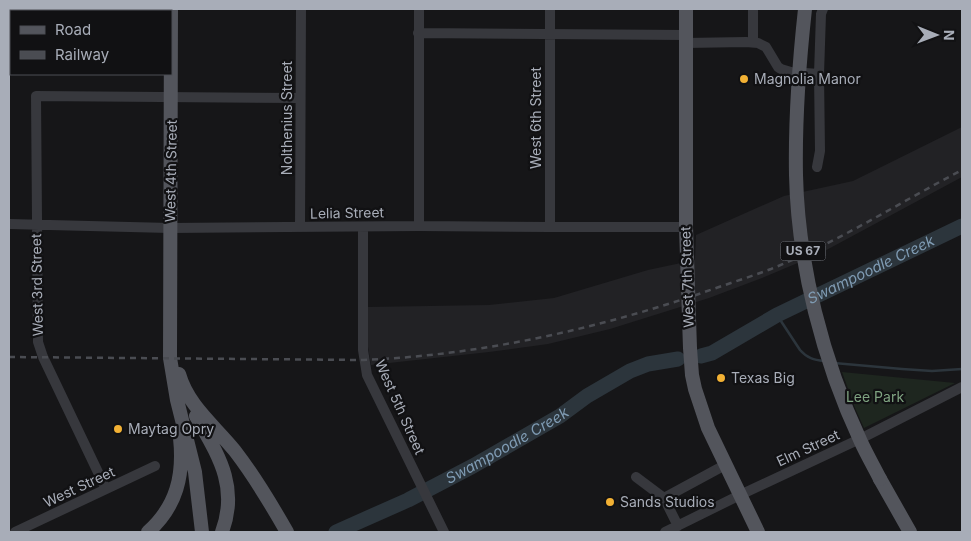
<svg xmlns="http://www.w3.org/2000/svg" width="971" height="541" font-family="Inter,sans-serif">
  <rect width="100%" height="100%" fill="#161618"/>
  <!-- built -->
  <path fill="#222225" d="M 962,127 L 962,177 L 819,254 L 762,278 L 709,298 L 610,329 L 548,344 L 489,352 L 371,365 L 368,347 L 368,307 L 489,305 L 554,298 L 648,270 L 695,260 L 696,235 L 784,196 L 853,181 Z"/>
  <!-- green -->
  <path fill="#1e261f" d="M 842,372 L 955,383 L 864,428 L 855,408 Z"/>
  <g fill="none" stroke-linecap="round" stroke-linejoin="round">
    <!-- stream -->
    <path stroke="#2c353c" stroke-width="2.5" d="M 777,315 L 800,350 C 807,358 814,360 824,361
      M 834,363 L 902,369 L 932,371 L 962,369"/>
    <!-- river -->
    <g stroke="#2c353c" stroke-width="15">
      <path id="s1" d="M 701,356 L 712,353 L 777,315 L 962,226"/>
      <path id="s2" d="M 336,532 L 408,500 L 473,466 L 560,416 L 587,396 L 630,371 L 648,364 L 678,359"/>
    </g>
    <!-- minor -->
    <path stroke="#37383d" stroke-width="10" d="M 419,9 L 419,226
      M 550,9 L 550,227
      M 753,9 L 753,42
      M 418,33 L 686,35
      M 686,43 L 746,42 L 758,43 L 766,47 L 778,67 L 781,69 L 791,72 L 819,74
      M 817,167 L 820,151 L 819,74 L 821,14 L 823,9
      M 9,224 L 170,228 L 419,226 L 550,227 L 686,227
      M 300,227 L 301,9
      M 363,227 L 363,350 L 367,375 L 444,532
      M 636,477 L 664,498
      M 106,489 L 43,357 L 38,342 L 36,96 L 300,98
      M 678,526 L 664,498 L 725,465
      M 15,532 L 155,466
      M 665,532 L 740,495 L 864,437 L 962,387"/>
    <!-- major -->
    <path stroke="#53555c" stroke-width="14" d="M 171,9 L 170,358 L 177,400 L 195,472 L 202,532
      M 686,9 L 686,227 L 690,348 L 692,375 L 695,389 L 708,428 L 758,532
      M 179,374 C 188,406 215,426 235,451 C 255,477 271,504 287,532
      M 196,416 C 218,455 239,486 222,532
      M 880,479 L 910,532
      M 148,532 C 177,506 184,475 180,438"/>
    <!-- rail -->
    <path stroke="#4a4c52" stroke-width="2.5" stroke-dasharray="6 5" stroke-linecap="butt" d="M 9,357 L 364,360 C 478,355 588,331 696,295 C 721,286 747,278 771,269 C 838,242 899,203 962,170"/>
    <!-- major-bridge -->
    <path stroke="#53555c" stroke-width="14" d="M 805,9 C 799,64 795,120 796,175 C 798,265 823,361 861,442 C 867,455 874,467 880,479"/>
  </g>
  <!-- markers -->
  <g fill="#f2b134" stroke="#111113" stroke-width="2">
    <circle cx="744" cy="79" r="5"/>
    <circle cx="721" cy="378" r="5"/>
    <circle cx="118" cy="429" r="5"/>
    <circle cx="610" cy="502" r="5"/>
  </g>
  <g text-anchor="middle" stroke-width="4.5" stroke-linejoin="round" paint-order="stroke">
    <!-- shield labels -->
    <rect fill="#111113" stroke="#7b7e86" stroke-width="1" x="780.5" y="241.5" width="45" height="19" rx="4"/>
    <g font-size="12" font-weight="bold" fill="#a8adb8">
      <text x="803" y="255">US 67</text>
    </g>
    <!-- poi labels -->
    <g font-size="14" fill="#a8adb8" stroke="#111113" text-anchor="start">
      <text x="754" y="84">Magnolia Manor</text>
      <text x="731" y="383">Texas Big</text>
      <text x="128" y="434">Maytag Opry</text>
      <text x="620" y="507">Sands Studios</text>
    </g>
    <!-- street labels -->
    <g font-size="14" fill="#a8adb8" stroke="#111113">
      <text transform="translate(287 118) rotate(-90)" y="5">Nolthenius Street</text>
      <text transform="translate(536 118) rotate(-90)" y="5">West 6th Street</text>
      <text transform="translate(171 171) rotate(-89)" y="5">West 4th Street</text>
      <text transform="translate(347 213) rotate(-1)" y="5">Lelia Street</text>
      <text transform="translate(687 277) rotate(-92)" y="5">West 7th Street</text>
      <text transform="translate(37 285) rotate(-91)" y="5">West 3rd Street</text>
      <text transform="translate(400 407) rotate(66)" y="5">West 5th Street</text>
      <text transform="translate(808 448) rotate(-25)" y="5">Elm Street</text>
      <text transform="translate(79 487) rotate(-25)" y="5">West Street</text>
    </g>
    <!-- park labels -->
    <g font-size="14" fill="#7fa381" stroke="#111113">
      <text x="875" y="402">Lee Park</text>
    </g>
    <!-- water labels -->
    <g font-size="15" font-style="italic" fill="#7f9bb3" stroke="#111113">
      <text dy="5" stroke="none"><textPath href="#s1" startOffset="191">Swampoodle Creek</textPath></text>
      <text dy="5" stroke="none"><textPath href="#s2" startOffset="192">Swampoodle Creek</textPath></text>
    </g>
  </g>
  <!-- border -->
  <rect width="971" height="541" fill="none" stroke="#a8adb8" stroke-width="20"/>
  <!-- legend -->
  <rect x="10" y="10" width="162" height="65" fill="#111113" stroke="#4d4f55"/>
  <rect x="20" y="26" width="25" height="8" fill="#53555c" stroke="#4d4f55"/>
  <text x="55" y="35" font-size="15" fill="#a8adb8">Road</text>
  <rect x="20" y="51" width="25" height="8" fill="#4a4c52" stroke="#4d4f55"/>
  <text x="55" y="60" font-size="15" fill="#a8adb8">Railway</text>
  <!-- north arrow -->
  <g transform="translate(936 35) rotate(91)" stroke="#111113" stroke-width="4" paint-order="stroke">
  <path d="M0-4L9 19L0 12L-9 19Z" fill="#a8adb8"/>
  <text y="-8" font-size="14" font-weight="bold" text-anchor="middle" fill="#a8adb8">N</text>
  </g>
</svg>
